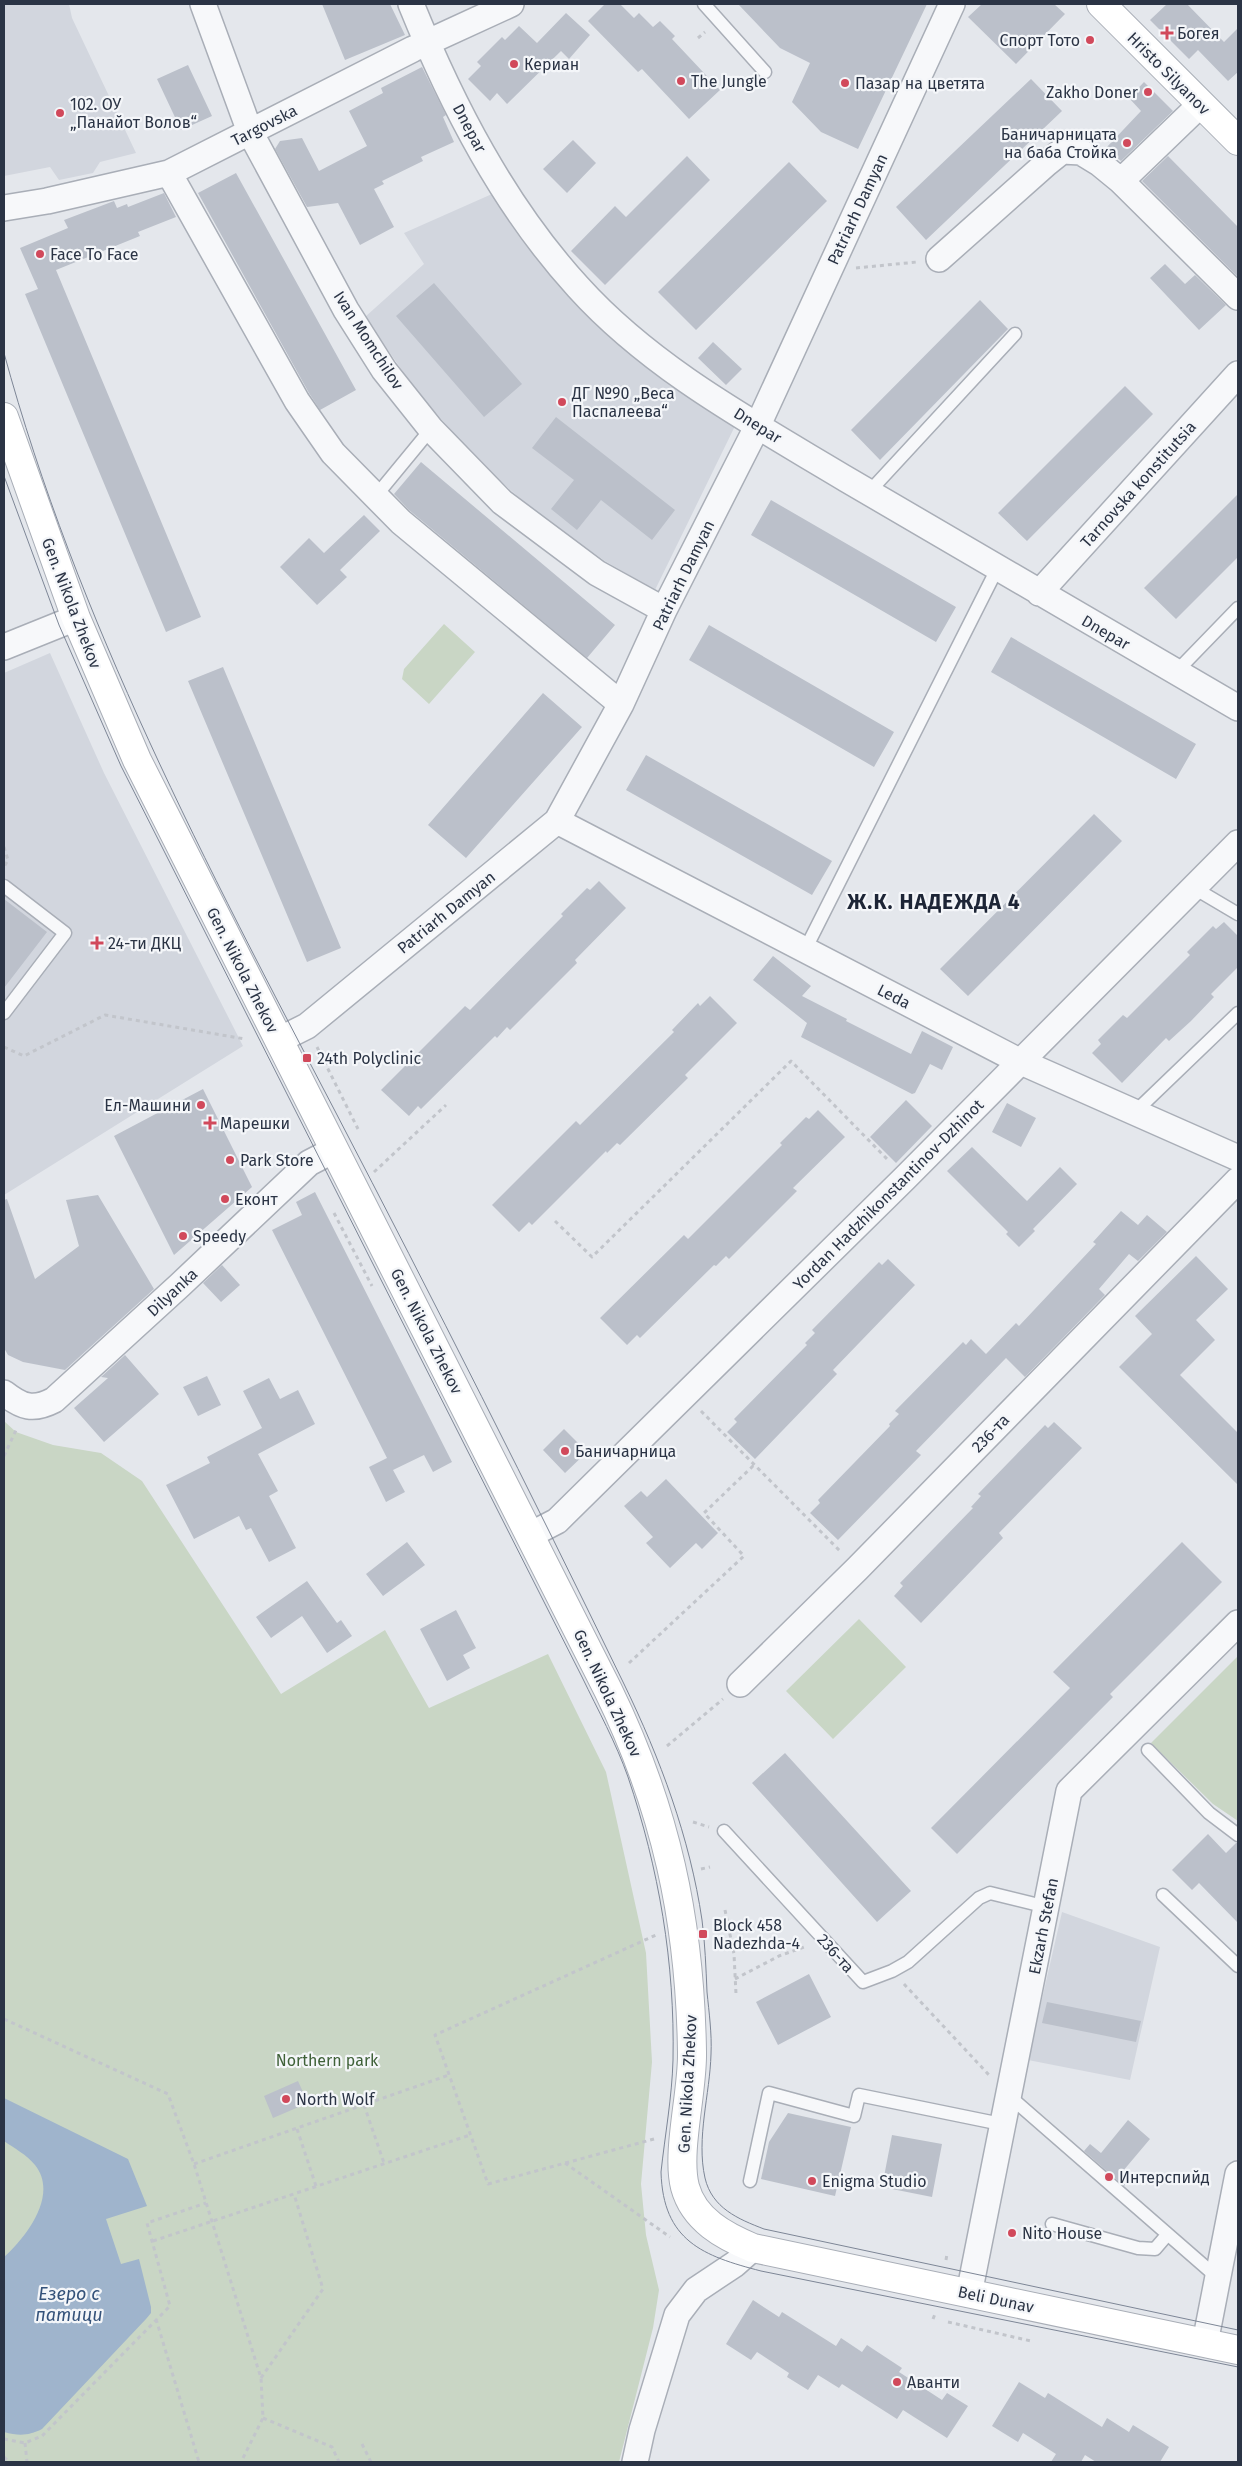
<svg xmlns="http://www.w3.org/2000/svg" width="1242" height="2466" font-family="'Fira Sans',sans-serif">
  <rect width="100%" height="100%" fill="#e4e7ec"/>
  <!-- built -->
  <path fill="#d2d6de" d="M 4,4 L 69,4 L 72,18 L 136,153 L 100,162 L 93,173 L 59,180 L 50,167 L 4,176 Z
    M 492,194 L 522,239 L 579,308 L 646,366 L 735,426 L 655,590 L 605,561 L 559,529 L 533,510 L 478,461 L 415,389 L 365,317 L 424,264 L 404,233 Z
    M 50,653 L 104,773 L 243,1046 L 4,1195 L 4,673 Z
    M 1062,1912 L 1160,1947 L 1130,2080 L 1028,2060 Z"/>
  <!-- green -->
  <path fill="#c9d6c5" d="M 444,624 L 475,652 L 429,704 L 402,679 L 404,669 Z
    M 4,1421 L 16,1432 L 53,1445 L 101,1453 L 142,1481 L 281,1694 L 385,1630 L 429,1708 L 548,1654 L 606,1772 L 646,1953 L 652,2062 L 641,2184 L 646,2235 L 659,2290 L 653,2328 L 619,2462 L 4,2462 Z
    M 859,1619 L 906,1667 L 833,1739 L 786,1691 Z
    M 1238,1656 L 1238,1821 L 1213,1804 L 1151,1743 Z"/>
  <!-- water -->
  <path fill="#9fb4cc" d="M 4,2098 L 128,2159 L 147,2206 L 106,2219 L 121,2264 L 139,2259 L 151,2307 L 151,2313 L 146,2319 L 42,2429 C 28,2436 19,2436 4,2432 L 4,2257 C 26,2237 59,2195 35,2165 C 27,2155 14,2148 4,2141 Z"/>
  <!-- building -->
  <path fill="#bbc0ca" d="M 322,4 L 390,4 L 405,35 L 345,60 Z
    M 605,4 L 620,4 L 634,18 L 639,13 L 653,27 L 660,21 L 675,36 L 672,39 L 720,90 L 689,119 L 642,69 L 638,72 L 588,21 Z
    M 738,4 L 927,4 L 858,149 L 821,132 L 792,102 L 810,63 L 780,48 Z
    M 982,4 L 1054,4 L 1065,14 L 1016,64 L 968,17 Z
    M 1167,4 L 1187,4 L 1224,42 L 1238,28 L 1238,72 L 1228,81 L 1198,50 L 1189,59 L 1150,20 Z
    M 566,13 L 590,35 L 569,59 L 561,51 L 507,104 L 497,93 L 490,101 L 468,79 L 481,66 L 477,62 L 502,37 L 505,40 L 519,26 L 537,43 Z
    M 188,65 L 212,116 L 181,130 L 157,79 Z
    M 422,67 L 446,115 L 443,117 L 454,142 L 421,157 L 423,161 L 382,181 L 384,184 L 374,189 L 394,227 L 360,245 L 338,203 L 307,207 L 275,149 L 280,141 L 302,138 L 319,171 L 367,146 L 349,111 L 383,93 L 381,88 Z
    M 1031,79 L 1062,111 L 926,240 L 896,207 Z
    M 1144,82 L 1173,111 L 1121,161 L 1106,148 L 1141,111 L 1129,98 Z
    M 573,140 L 596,163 L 567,193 L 543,169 Z
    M 687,156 L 710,180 L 605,285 L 571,251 L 615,206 L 626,217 Z
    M 1168,156 L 1238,227 L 1238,277 L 1142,181 Z
    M 789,162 L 827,201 L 696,330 L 658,292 Z
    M 236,173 L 356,390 L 320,410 L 309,393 L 198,193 Z
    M 164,193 L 176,217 L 138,232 L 140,236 L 56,270 L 201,617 L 166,632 L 25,294 L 38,289 L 20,248 L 68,228 L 64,220 L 114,201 L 117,208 L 127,204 L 128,207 Z
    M 1165,264 L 1185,284 L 1195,275 L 1226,305 L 1199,330 L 1150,278 Z
    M 434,283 L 522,384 L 484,417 L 396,316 Z
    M 980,300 L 1008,329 L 880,460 L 851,430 Z
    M 713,342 L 742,369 L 726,385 L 698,358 Z
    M 1125,386 L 1153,414 L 1027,541 L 998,513 Z
    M 556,417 L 675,510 L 652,540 L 601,500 L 577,530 L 551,509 L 574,480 L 532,448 Z
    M 421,462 L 615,625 L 587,658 L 409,510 L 394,494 Z
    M 1238,494 L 1238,557 L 1176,619 L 1144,588 Z
    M 771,500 L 956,607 L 936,642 L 751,535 Z
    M 364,515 L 380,531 L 340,570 L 347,577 L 317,605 L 280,567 L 309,538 L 324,553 Z
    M 709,625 L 894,732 L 874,767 L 689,660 Z
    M 1011,637 L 1196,744 L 1176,779 L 991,672 Z
    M 223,667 L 341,948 L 307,962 L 188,681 Z
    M 543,693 L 582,727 L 466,858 L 428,825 Z
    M 646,755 L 832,861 L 812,895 L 626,790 Z
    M 1094,814 L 1122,841 L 968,996 L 940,969 Z
    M 599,881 L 626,908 L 575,960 L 577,963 L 510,1030 L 507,1027 L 497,1038 L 495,1036 L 421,1109 L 418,1106 L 409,1116 L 381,1090 L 465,1006 L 470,1010 L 563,916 L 561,914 L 587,888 L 590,890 Z
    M 4,899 L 47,932 L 4,988 Z
    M 1224,922 L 1238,936 L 1238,967 L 1211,994 L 1214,997 L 1191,1021 L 1169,1041 L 1166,1038 L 1122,1083 L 1092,1053 L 1101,1044 L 1098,1040 L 1123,1015 L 1127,1018 L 1190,955 L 1187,952 L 1213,926 L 1216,929 Z
    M 773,956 L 811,986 L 802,996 L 847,1019 L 846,1021 L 911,1054 L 922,1031 L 953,1047 L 942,1070 L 930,1064 L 915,1093 L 912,1094 L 801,1037 L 807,1023 L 753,980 Z
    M 710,996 L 737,1023 L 685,1075 L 688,1078 L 620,1145 L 617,1143 L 607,1153 L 606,1151 L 532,1225 L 529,1222 L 519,1232 L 492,1205 L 576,1121 L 580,1125 L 674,1032 L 672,1030 L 698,1003 L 700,1006 Z
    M 203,1089 L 252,1187 L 174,1255 L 114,1136 Z
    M 906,1100 L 932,1126 L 896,1163 L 870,1137 Z
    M 1007,1103 L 1036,1118 L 1021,1147 L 992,1132 Z
    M 818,1110 L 845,1137 L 793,1188 L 797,1191 L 729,1259 L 726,1256 L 716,1266 L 714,1265 L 640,1338 L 637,1335 L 627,1345 L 600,1318 L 684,1235 L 688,1239 L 782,1145 L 780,1143 L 806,1117 L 809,1119 Z
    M 972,1147 L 1027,1201 L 1060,1167 L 1077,1184 L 1033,1229 L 1035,1231 L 1019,1247 L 1006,1234 L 1008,1232 L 947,1171 Z
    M 315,1192 L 452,1462 L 433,1472 L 424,1455 L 393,1470 L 405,1492 L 386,1502 L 369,1467 L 387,1458 L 272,1230 L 302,1215 L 296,1202 Z
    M 98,1195 L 154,1289 L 65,1370 L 23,1362 L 8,1355 L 4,1348 L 4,1200 L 7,1199 L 35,1279 L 79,1246 L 66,1200 Z
    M 1121,1211 L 1138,1225 L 1147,1215 L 1167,1232 L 1138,1261 L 1129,1254 L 1099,1289 L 1105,1295 L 1025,1377 L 1006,1358 L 916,1451 L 921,1455 L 838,1540 L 810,1513 L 820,1503 L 818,1500 L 890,1426 L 889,1424 L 899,1414 L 895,1411 L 963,1342 L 966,1345 L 971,1339 L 986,1354 L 1016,1323 L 1019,1326 L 1096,1244 L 1093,1242 Z
    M 1196,1256 L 1228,1289 L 1196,1320 L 1215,1340 L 1180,1375 L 1238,1433 L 1238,1485 L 1119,1367 L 1152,1334 L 1135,1316 Z
    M 888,1259 L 915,1285 L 833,1370 L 837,1374 L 755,1459 L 727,1432 L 737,1422 L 734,1419 L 807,1345 L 805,1343 L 815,1333 L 812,1330 L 879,1262 L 882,1265 Z
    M 222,1265 L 240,1285 L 221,1302 L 203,1283 Z
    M 125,1355 L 159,1394 L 104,1442 L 74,1408 L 108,1378 L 101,1377 Z
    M 207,1376 L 221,1405 L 198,1416 L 183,1387 Z
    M 269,1378 L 280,1399 L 298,1390 L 315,1424 L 258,1454 L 278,1491 L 269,1496 L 296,1548 L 269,1562 L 251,1528 L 246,1530 L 239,1516 L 194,1539 L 166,1485 L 210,1463 L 207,1457 L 262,1428 L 243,1391 Z
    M 1054,1422 L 1082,1448 L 999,1533 L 1003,1538 L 921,1623 L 894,1596 L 903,1586 L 900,1583 L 973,1508 L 971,1507 L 981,1496 L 978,1494 L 1045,1425 L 1048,1428 Z
    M 564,1429 L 587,1452 L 565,1473 L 543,1450 Z
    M 666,1479 L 718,1533 L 702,1549 L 696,1543 L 670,1568 L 646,1543 L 653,1537 L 624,1506 L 641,1491 L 647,1497 Z
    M 407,1542 L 425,1565 L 383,1596 L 366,1574 Z
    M 1182,1542 L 1222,1582 L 1110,1694 L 1113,1697 L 957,1854 L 931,1828 L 1070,1688 L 1053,1672 Z
    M 307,1581 L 337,1623 L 341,1620 L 352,1636 L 327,1653 L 302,1616 L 271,1638 L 256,1617 Z
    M 456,1610 L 476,1648 L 463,1655 L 470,1668 L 447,1681 L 420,1629 Z
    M 785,1753 L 911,1891 L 877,1922 L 752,1783 Z
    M 1208,1834 L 1226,1853 L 1236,1843 L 1238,1843 L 1238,1923 L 1199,1883 L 1192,1890 L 1172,1870 Z
    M 809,1974 L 831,2017 L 778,2045 L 756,2002 Z
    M 1047,2002 L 1141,2021 L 1136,2042 L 1042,2023 Z
    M 298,2081 L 308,2103 L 273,2118 L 264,2096 Z
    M 788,2113 L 851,2127 L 835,2196 L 761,2179 L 769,2142 Z
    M 1128,2120 L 1150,2139 L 1123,2171 L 1131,2178 L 1124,2186 L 1084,2151 L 1090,2144 L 1101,2153 Z
    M 892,2135 L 942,2144 L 932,2197 L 882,2187 Z
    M 753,2300 L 779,2317 L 782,2312 L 836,2346 L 841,2338 L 862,2352 L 867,2345 L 902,2368 L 899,2372 L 942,2400 L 947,2393 L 968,2406 L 947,2438 L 903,2410 L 897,2419 L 842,2384 L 839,2388 L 818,2375 L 808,2390 L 787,2377 L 789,2373 L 757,2352 L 751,2360 L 726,2344 Z
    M 1019,2382 L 1045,2398 L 1048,2393 L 1102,2427 L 1107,2418 L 1129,2432 L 1133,2425 L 1169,2447 L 1160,2462 L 1096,2462 L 1085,2455 L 1081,2462 L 1051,2462 L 1056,2454 L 1023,2433 L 1018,2442 L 992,2426 Z"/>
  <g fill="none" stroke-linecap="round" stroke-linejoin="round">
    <defs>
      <path id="lane" d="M 704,4 L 765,72
        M 869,492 L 1015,334
        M 375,497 L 431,429
        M 1176,672 L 1238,608
        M 4,886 L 65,933 L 4,1013
        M 1194,888 L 1238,914
        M 805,950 L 997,569
        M 1135,1112 L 1238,1013
        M 1148,1750 L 1209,1813 L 1238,1835
        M 724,1831 L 863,1982 L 892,1971 L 908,1962 L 979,1898 L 990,1893 L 1047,1907
        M 1163,1895 L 1238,1966
        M 1008,2095 L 1218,2278
        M 750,2181 L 769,2093 L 854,2116 L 859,2095 L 1001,2124
        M 1052,2224 L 1138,2248 L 1155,2249 L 1167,2235"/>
      <path id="street" d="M 203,4 L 250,132 L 346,310 L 384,370 L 431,429 L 502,502 L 597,573 L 664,610
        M 411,4 C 452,105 504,206 578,287 C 652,369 753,423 846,479 C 976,556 1107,632 1238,708
        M 169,173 L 297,401 L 333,453 L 401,522 L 621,704
        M 1121,181 L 1201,104
        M 4,208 L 47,201 L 169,173 L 413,49 L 511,4
        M 939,259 L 1047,163 L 1062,151 L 1081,152 L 1099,163 L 1121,181 L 1238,297
        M 1039,593 L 1238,374
        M 4,647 L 76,618
        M 557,821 L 1021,1062 L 1238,1158
        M 279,1040 L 307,1026 L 557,821 L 621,704 L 664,610 L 758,425 L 952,4
        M 4,1393 C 22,1407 33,1411 54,1400 L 180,1285 L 309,1163 L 334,1150
        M 530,1535 L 557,1521 L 905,1178 L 1238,843
        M 740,1684 L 857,1569 L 1238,1180
        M 969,2294 L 1069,1791 L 1238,1623
        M 1205,2343 L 1238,2174
        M 635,2462 L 642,2430 L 677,2315 L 696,2290 L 735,2264 L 753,2248"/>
      <path id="secondary" d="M 1101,4 L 1238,141
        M 4,417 L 76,618 L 137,760 L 608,1690 C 666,1809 690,1920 692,2052 C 693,2091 676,2152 685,2187 C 694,2220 724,2236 753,2248 L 1238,2350"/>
    </defs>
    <!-- lane casing -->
    <use href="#lane" stroke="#a9aeb7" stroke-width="15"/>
    <!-- street casing -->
    <use href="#street" stroke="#a9aeb7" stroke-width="28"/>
    <!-- secondary casing -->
    <use href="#secondary" stroke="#a9aeb7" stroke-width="30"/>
    <!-- path -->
    <path stroke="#c2c5cb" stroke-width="3" stroke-dasharray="4 4" stroke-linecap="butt" d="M 698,38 L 705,32
      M 856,268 L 917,262
      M 4,847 L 8,860 L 4,867
      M 4,1047 L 24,1056 L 105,1015 L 245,1039
      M 317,1047 L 358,1129
      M 374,1172 L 446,1105
      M 334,1213 L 372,1286
      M 555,1221 L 592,1257 L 791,1061 L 889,1161
      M 701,1411 L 841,1552
      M 4,1456 L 17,1428
      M 629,1663 L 744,1556 L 704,1513 L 754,1465
      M 667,1746 L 723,1699
      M 693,1822 L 709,1827
      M 701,1869 L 710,1867
      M 725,1910 L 734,1954 L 736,1994
      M 735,1979 L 779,1956 L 807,1946
      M 904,1984 L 989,2075
      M 4,2019 L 168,2094 L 194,2164 L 261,2378 L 263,2418 L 241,2462
      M 364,2105 L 384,2163
      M 297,2129 L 316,2186
      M 654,2139 L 488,2184 L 435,2035 L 656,1935
      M 565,2163 L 670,2237
      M 194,2164 L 449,2075
      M 153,2241 L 470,2135
      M 946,2260 L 947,2254
      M 156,2319 L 199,2462
      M 933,2319 L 935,2314
      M 948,2322 L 1031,2341
      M 261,2378 L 323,2289 L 294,2194
      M 263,2418 L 332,2447 L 339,2462
      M 4,2439 L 25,2443 L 42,2436 L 170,2306 L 147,2223 L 206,2203
      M 25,2443 L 27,2462
      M 362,2444 L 371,2462
      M 4,2457 L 9,2462"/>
    <!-- lane -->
    <use href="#lane" stroke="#f7f8fa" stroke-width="12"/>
    <!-- street -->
    <use href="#street" stroke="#f7f8fa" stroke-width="25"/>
    <!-- secondary -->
    <use href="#secondary" stroke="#fff" stroke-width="28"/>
    <!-- tram -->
    <path stroke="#7d8696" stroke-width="1" d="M 4,353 C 77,621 207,866 335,1111 C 434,1301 531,1492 624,1684 C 660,1758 690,1838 702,1920 C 705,1943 706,1968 707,1992 C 709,2012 712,2034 711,2054 C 710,2094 696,2138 705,2178 C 712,2208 738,2219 764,2229 L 1238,2330
      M 4,476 L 59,625 L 121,766 L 582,1677 C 598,1710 616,1743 628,1777 C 659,1869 675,1963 673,2060 C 672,2097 665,2135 661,2172 C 663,2241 703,2256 761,2271 L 1238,2367"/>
  </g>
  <!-- markers -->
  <g fill="#d1495b" stroke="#f4f6f9" stroke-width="2">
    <path d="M1164.5 25.5h5v5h5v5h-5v5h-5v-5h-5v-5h5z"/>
    <circle cx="1090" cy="40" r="5"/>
    <circle cx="514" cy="64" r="5"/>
    <circle cx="681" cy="81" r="5"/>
    <circle cx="845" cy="83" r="5"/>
    <circle cx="1148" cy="92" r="5"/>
    <circle cx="60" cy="113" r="5"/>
    <circle cx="1127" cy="143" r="5"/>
    <circle cx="40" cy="254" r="5"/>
    <circle cx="562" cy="402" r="5"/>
    <path d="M94.5 935.5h5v5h5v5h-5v5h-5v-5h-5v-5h5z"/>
    <rect x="302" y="1053" width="10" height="10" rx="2.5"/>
    <circle cx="201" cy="1105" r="5"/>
    <path d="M207.5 1115.5h5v5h5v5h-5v5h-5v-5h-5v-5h5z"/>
    <circle cx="230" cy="1160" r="5"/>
    <circle cx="225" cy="1199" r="5"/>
    <circle cx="183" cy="1236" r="5"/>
    <circle cx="565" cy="1451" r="5"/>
    <rect x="698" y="1929" width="10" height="10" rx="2.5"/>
    <circle cx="286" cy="2099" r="5"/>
    <circle cx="1109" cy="2177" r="5"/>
    <circle cx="812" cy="2181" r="5"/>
    <circle cx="1012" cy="2233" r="5"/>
    <circle cx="897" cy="2382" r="5"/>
  </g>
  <g text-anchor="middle" stroke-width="4.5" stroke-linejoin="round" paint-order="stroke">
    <!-- poi labels -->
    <g font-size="16" fill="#2b3445" stroke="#f4f6f9" text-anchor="start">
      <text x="1177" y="39">Богея</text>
      <text x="1080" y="46" text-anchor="end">Спорт Тото</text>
      <text x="524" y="70">Кериан</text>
      <text x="691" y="87">The Jungle</text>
      <text x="855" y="89">Пазар на цветята</text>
      <text x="1138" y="98" text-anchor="end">Zakho Doner</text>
      <text x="70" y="110">102. ОУ<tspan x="70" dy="18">„Панайот Волов“</tspan></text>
      <text x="1117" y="140" text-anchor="end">Баничарницата<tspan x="1117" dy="18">на баба Стойка</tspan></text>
      <text x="50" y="260">Face To Face</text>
      <text x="572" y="399">ДГ №90 „Веса<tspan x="572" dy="18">Паспалеева“</tspan></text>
      <text x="108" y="949">24-ти ДКЦ</text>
      <text x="317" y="1064">24th Polyclinic</text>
      <text x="191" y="1111" text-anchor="end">Ел-Машини</text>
      <text x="220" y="1129">Марешки</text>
      <text x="240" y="1166">Park Store</text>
      <text x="235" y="1205">Еконт</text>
      <text x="193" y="1242">Speedy</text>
      <text x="575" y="1457">Баничарница</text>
      <text x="713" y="1931">Block 458<tspan x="713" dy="18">Nadezhda-4</tspan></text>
      <text x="296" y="2105">North Wolf</text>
      <text x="1119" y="2183">Интерспийд</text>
      <text x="822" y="2187">Enigma Studio</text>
      <text x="1022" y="2239">Nito House</text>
      <text x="907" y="2388">Аванти</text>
    </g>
    <!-- street labels -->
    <g font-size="16" fill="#2b3445" stroke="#f4f6f9">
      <text transform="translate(1169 73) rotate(45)" y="6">Hristo Silyanov</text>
      <text transform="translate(264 125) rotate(-27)" y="6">Targovska</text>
      <text transform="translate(470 128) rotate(62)" y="6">Dnepar</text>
      <text transform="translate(857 209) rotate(-65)" y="6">Patriarh Damyan</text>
      <text transform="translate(369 340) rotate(57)" y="6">Ivan Momchilov</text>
      <text transform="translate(758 425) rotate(32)" y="6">Dnepar</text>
      <text transform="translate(1138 484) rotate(-48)" y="6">Tarnovska konstitutsia</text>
      <text transform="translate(683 575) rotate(-64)" y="6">Patriarh Damyan</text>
      <text transform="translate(72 603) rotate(69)" y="6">Gen. Nikola Zhekov</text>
      <text transform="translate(1106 632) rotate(30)" y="6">Dnepar</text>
      <text transform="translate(446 912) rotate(-39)" y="6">Patriarh Damyan</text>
      <text transform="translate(243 970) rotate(63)" y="6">Gen. Nikola Zhekov</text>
      <text transform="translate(894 996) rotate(27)" y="6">Leda</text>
      <text transform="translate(888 1194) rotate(-45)" y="6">Yordan Hadzhikonstantinov-Dzhinot</text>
      <text transform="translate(172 1292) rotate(-43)" y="6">Dilyanka</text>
      <text transform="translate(427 1331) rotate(63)" y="6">Gen. Nikola Zhekov</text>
      <text transform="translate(990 1433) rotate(-46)" y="6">236-та</text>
      <text transform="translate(608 1693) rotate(65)" y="6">Gen. Nikola Zhekov</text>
      <text transform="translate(1043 1926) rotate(-79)" y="6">Ekzarh Stefan</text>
      <text transform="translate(836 1953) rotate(48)" y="6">236-та</text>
      <text transform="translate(687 2084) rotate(-87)" y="6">Gen. Nikola Zhekov</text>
      <text transform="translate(996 2299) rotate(12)" y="6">Beli Dunav</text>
    </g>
    <!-- park labels -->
    <g font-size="16" fill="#3f6138" stroke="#f4f6f9">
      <text x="327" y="2066">Northern park</text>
    </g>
    <!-- water labels -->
    <g font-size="18" font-style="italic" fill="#34527a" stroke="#f4f6f9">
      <text x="69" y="2300">Езеро с<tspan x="69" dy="21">патици</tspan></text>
    </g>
    <!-- district labels -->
    <g font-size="21" font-weight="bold" letter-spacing="1" fill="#1d2536" stroke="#f4f6f9">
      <text x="934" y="909">Ж.К. НАДЕЖДА 4</text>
    </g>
  </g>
  <!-- border -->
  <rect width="1242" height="2466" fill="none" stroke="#2b3445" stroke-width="10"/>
</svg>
